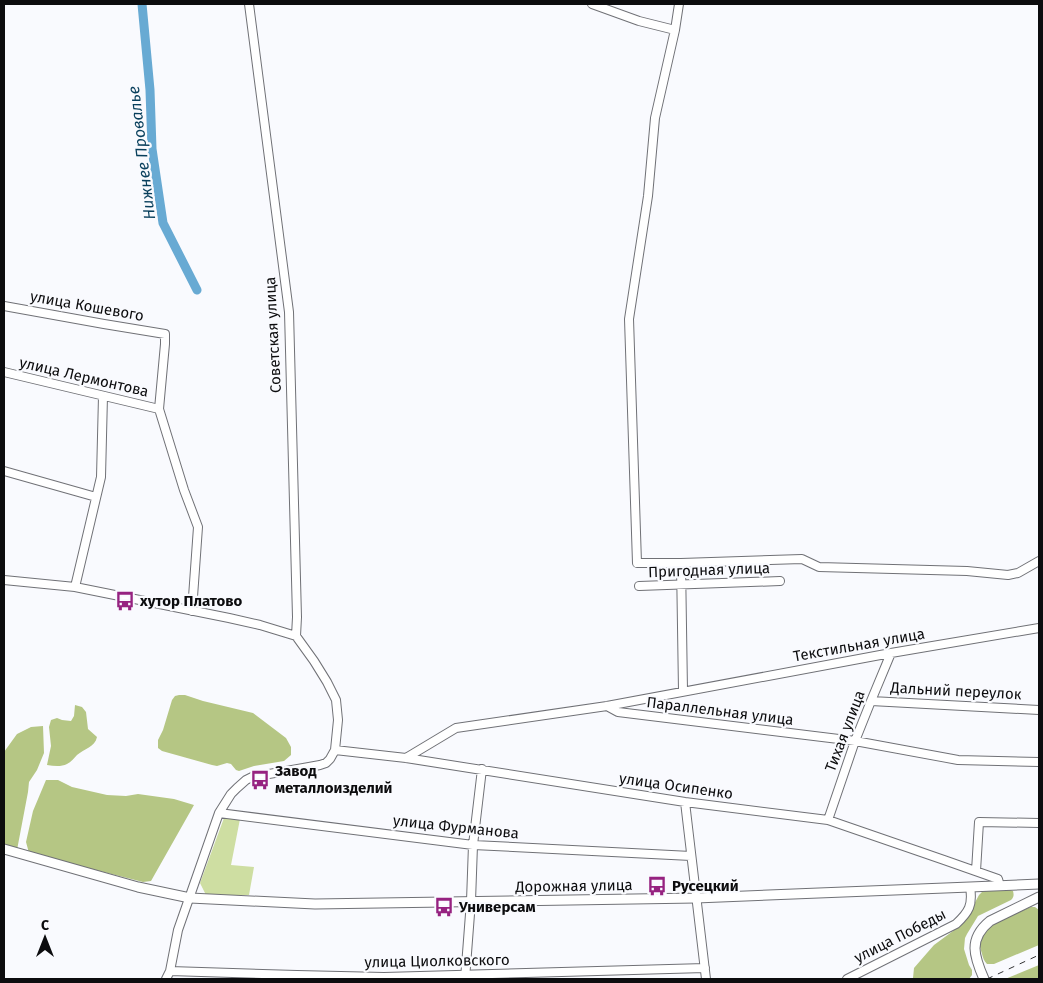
<svg xmlns="http://www.w3.org/2000/svg" width="1043" height="983" font-family="'Fira Sans',sans-serif">
  <rect width="100%" height="100%" fill="#f9fafe"/>
  <!-- green -->
  <path fill="#cedea2" d="M 224,818 L 240,819 L 231,865 L 254,867 L 249,895 L 206,895 L 200,883 Z"/>
  <!-- forest -->
  <path fill="#b5c684" d="M 179,695 L 185,695 L 203,701 L 253,713 L 286,738 L 291,747 L 291,755 L 284,761 L 254,766 L 239,771 L 236,770 L 231,764 L 227,763 L 217,766 L 212,765 L 162,751 L 158,748 L 158,740 L 163,730 L 172,700 L 175,696 Z
    M 75,705 L 82,707 L 86,712 L 88,729 L 97,737 C 95,747 84,749 77,755 C 74,758 71,762 67,764 C 61,767 54,766 47,765 L 51,746 L 49,727 L 51,720 L 57,718 L 62,720 L 71,721 L 74,716 Z
    M 43,726 L 44,753 L 37,770 L 29,782 L 28,792 L 17,850 L 4,846 L 4,752 L 17,734 L 31,727 Z
    M 46,780 L 58,780 L 72,787 L 107,795 L 126,796 L 138,794 L 174,799 L 194,805 L 151,881 L 143,882 L 29,853 L 26,842 L 33,811 Z
    M 988,890 L 1010,890 L 1013,891 C 1014,895 1014,897 1011,900 L 978,916 L 967,934 L 965,938 L 964,949 L 969,965 L 972,970 L 972,975 L 969,979 L 912,979 L 913,978 L 914,968 L 927,953 L 934,945 L 953,931 L 972,908 L 979,895 L 982,892 Z
    M 1031,907 L 1035,907 L 1039,910 L 1039,945 L 994,964 L 987,964 C 984,961 983,958 982,954 C 981,950 979,946 980,942 C 983,924 1017,913 1031,907 Z
    M 1039,965 L 1039,979 L 1005,979 Z"/>
  <g fill="none" stroke-linecap="round" stroke-linejoin="round">
    <!-- river -->
    <path stroke="#68aad3" stroke-width="9" d="M 142,4 L 150,90 L 152,149 L 163,223 L 197,290"/>
    <defs>
      <path id="minor" d="M 249,4 L 289,312 L 297,617 L 296,636
        M 592,4 L 639,21 L 675,30
        M 679,4 L 675,30 L 655,118 L 648,196 L 629,319 L 637,563 L 681,563 L 802,559 L 819,567 L 967,571 L 1008,575 L 1018,573 L 1039,561
        M 4,306 L 104,324 L 165,334 L 165,344 L 159,409 L 184,490 L 198,527 L 192,611
        M 4,372 L 159,409
        M 4,471 L 96,497
        M 681,563 L 683,691
        M 4,580 L 75,587 L 229,618 L 260,625 L 296,636
        M 639,586 L 780,581
        M 75,587 L 101,477 L 103,396
        M 871,701 L 1039,710
        M 607,706 L 618,712 L 855,741 L 958,760 L 1039,762
        M 335,750 L 406,758 L 685,802 L 828,820 L 944,860 L 998,879 L 1000,886
        M 406,758 L 456,728 L 607,706 L 891,653 L 1039,628
        M 685,802 L 706,979
        M 219,813 L 473,845 L 691,856
        M 828,820 L 855,741 L 871,701 L 891,653
        M 976,871 L 979,822 L 1039,823
        M 170,971 L 297,975 L 384,977 L 705,968
        M 166,979 L 170,971 L 178,930 L 219,813 L 231,794 L 237,788 L 246,780 L 252,777 L 320,765 L 326,763 L 330,759 L 335,750 L 338,720 L 336,700 L 327,682 L 314,661 L 296,636
        M 465,979 L 471,901 L 473,845 L 482,769
        M 847,979 L 956,924 C 969,912 973,905 970,887"/>
      <path id="major" d="M 4,849 L 138,887 L 190,898 L 315,904 L 696,898 L 970,887 L 1039,884
        M 984,979 C 974,956 968,939 990,921 L 1039,897"/>
    </defs>
    <!-- minor casing -->
    <use href="#minor" stroke="#707176" stroke-width="10"/>
    <!-- major casing -->
    <use href="#major" stroke="#707176" stroke-width="11"/>
    <!-- minor -->
    <use href="#minor" stroke="#fff" stroke-width="8"/>
    <!-- major -->
    <use href="#major" stroke="#fff" stroke-width="9"/>
    <!-- rail -->
    <path stroke="#313133" stroke-width="1" stroke-dasharray="6 6" stroke-linecap="butt" d="M 987,979 L 1039,955"/>
  </g>
  <!-- icons -->
  <defs>
    <symbol id="bus-bare" viewBox="-9 -9 18 18"><path d="M-5-6H5V4H4V6H2V4H-2V6H-4V4H-5ZM-3.5-4V0h7V-4ZM-3.5 1.2v1.5H-2V1.2ZM2 1.2v1.5H3.5V1.2Z" fill="#962280" stroke="#f9fafe" stroke-width="2.5" paint-order="stroke"/></symbol>
  </defs>
  <g fill-rule="evenodd">
    <use href="#bus-bare" x="111" y="587" width="28" height="28"/>
    <use href="#bus-bare" x="246" y="766" width="28" height="28"/>
    <use href="#bus-bare" x="643" y="872" width="28" height="28"/>
    <use href="#bus-bare" x="430" y="893" width="28" height="28"/>
  </g>
  <g text-anchor="middle" stroke-width="4.5" stroke-linejoin="round" paint-order="stroke">
    <!-- street labels -->
    <g font-size="15" fill="#0c0c0e" stroke="#f9fafe">
      <text transform="translate(87 306) rotate(10)" y="5">улица Кошевого</text>
      <text transform="translate(273 335) rotate(-93)" y="5">Советская улица</text>
      <text transform="translate(84 377) rotate(13)" y="5">улица Лермонтова</text>
      <text transform="translate(709 570) rotate(-2)" y="5">Пригодная улица</text>
      <text transform="translate(859 645) rotate(-10)" y="5">Текстильная улица</text>
      <text transform="translate(956 691) rotate(3)" y="5">Дальний переулок</text>
      <text transform="translate(720 711) rotate(7)" y="5">Параллельная улица</text>
      <text transform="translate(845 731) rotate(-69)" y="5">Тихая улица</text>
      <text transform="translate(676 786) rotate(8)" y="5">улица Осипенко</text>
      <text transform="translate(456 827) rotate(6)" y="5">улица Фурманова</text>
      <text transform="translate(574 886) rotate(-1)" y="5">Дорожная улица</text>
      <text transform="translate(900 936) rotate(-27)" y="5">улица Победы</text>
      <text transform="translate(437 961) rotate(-1)" y="5">улица Циолковского</text>
    </g>
    <!-- poi labels -->
    <g font-size="15" font-weight="bold" fill="#0c0c0e" stroke="#f9fafe" text-anchor="start">
      <text x="140" y="606">хутор Платово</text>
      <text x="275" y="776">Завод<tspan x="275" dy="17">металлоизделий</tspan></text>
      <text x="672" y="891">Русецкий</text>
      <text x="459" y="912">Универсам</text>
    </g>
    <!-- water labels -->
    <g font-size="16" font-style="italic" fill="#083f5c" stroke="#f9fafe">
      <text transform="translate(141 153) rotate(-97)" y="6">Нижнее Провалье</text>
    </g>
  </g>
  <!-- border -->
  <rect width="1043" height="983" fill="none" stroke="#0c0c0e" stroke-width="10"/>
  <!-- north arrow -->
  <g transform="translate(45 938)" stroke="#f9fafe" stroke-width="4" paint-order="stroke">
  <path d="M0-4L9 19L0 12L-9 19Z" fill="#0c0c0e"/>
  <text y="-8" font-size="14" font-weight="bold" text-anchor="middle" fill="#0c0c0e">С</text>
  </g>
</svg>
